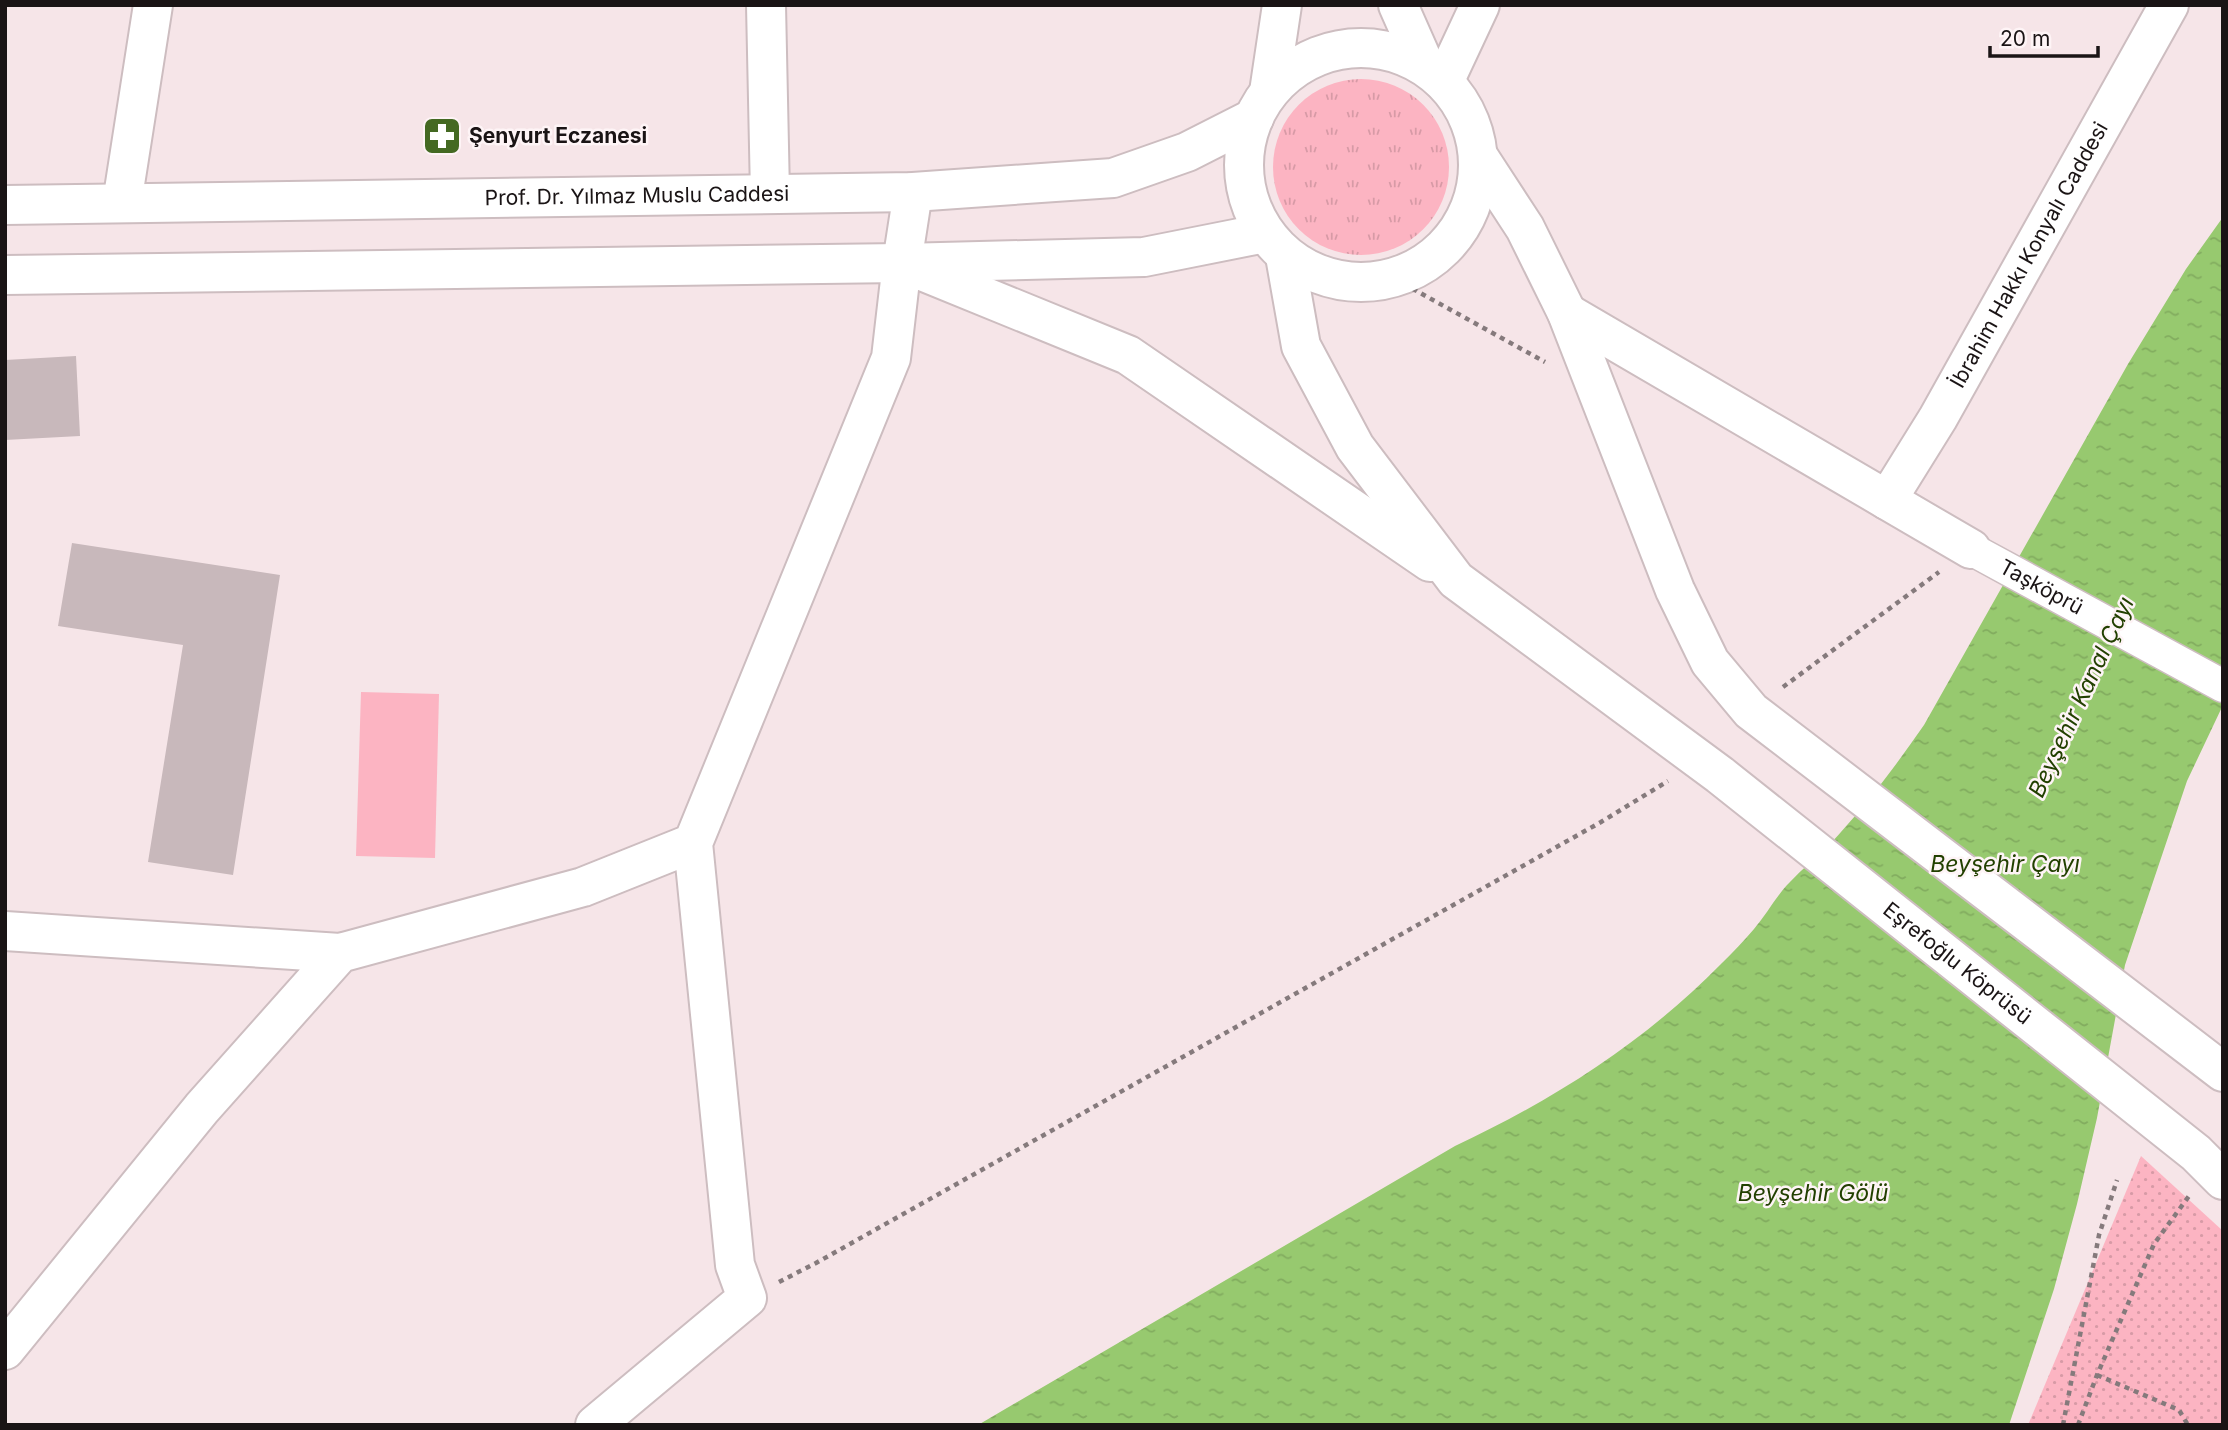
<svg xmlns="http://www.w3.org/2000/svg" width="2228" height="1430" font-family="Inter,sans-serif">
  <defs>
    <pattern id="grass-tufts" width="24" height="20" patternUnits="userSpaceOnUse" patternTransform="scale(1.75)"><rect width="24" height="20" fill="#fcb4c2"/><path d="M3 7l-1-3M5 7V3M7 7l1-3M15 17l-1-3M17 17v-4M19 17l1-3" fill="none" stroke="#d79aa6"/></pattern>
    <pattern id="park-dots" width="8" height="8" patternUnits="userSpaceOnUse" patternTransform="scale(1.75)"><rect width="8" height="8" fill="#fcb4c2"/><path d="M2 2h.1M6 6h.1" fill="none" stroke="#d79aa6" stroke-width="1.8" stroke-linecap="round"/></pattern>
    <pattern id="water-ripples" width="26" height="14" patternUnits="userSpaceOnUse" patternTransform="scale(1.75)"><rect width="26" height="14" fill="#97c96f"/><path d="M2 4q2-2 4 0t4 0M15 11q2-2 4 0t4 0" fill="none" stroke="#82ac5f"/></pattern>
  </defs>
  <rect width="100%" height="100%" fill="#f6e5e8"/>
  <!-- grass -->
  <path fill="url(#grass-tufts)" d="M1273 167a88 88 0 1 1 176 0a88 88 0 1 1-176 0Z"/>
  <!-- park -->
  <path fill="url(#park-dots)" d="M 2141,1156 L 2223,1231 L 2223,1425 L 2028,1425 Z"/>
  <!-- garden -->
  <path fill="#fcb4c2" d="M 361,692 L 439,694 L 435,858 L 356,856 Z"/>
  <!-- water -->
  <path fill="url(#water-ripples)" d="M 2223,217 L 2223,705 L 2187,781 L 2125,965 L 2097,1118 L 2077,1204 L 2054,1289 L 2009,1425 L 978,1425 L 1455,1146 C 1555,1099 1643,1043 1721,964 C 1733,952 1744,941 1754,929 C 1767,914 1776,896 1790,882 C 1802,869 1816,858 1829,845 C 1864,808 1895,767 1924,725 L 2128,364 L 2186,269 Z"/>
  <!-- building -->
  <path fill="#c8b8bb" d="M 76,356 L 80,436 L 5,440 L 5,360 Z
    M 72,543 L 280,575 L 233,875 L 148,862 L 183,645 L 58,626 Z"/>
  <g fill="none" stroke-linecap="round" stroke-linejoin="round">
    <defs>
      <g id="pedestrian">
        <path id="s1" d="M 1971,549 L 2223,686"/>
      </g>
      <path id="minor" d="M 766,5 L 770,194
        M 1444,82 L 1480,5
        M 122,203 L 153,5
        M 1887,500 L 1971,549
        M 5,931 L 340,953 L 583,887 L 693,843
        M 5,1350 L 202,1108 L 340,953
        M 595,1425 L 747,1298 L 735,1265 L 693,843 L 891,358 L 902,263 L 913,192"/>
      <g id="tertiary">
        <path id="s2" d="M 1567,313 L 1887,500 L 1938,418 L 2169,5"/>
      </g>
      <g id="primary">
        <path d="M 1398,5 L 1425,66"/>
        <circle cx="1361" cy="165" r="117"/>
        <path d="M 1269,92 L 1282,5"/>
        <path d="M 1480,159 L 1525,228 L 1567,313 L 1675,590 L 1710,662 L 1751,711 L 2223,1072"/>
        <path id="s3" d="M 5,205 L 913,192 L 1113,178 L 1187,152 L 1254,118"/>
        <path id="s4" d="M 1285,256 L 1301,346 L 1355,447 L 1456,580 L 1720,775 L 2196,1153 L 2223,1180"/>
        <path d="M 917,269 L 1128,355 L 1430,562"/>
        <path d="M 5,275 L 902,263 L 1144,257 L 1265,233"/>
      </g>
    </defs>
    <!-- pedestrian casing -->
    <use href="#pedestrian" stroke="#cdbdc0" stroke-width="35"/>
    <!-- minor casing -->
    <use href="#minor" stroke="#cdbdc0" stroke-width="42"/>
    <!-- tertiary casing -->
    <use href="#tertiary" stroke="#cdbdc0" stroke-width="42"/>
    <!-- primary casing -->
    <use href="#primary" stroke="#cdbdc0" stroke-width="42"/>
    <!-- path -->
    <path stroke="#857a7c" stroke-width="4.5" stroke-dasharray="5 5" stroke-linecap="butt" d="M 1395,279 L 1545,362
      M 1783,687 L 1939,572
      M 779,1282 L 816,1263 L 1601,822 L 1668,781
      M 2097,1375 L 2179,1410 L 2188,1425
      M 2063,1425 L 2099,1235 L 2117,1180
      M 2078,1425 L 2097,1375 L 2154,1244 L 2189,1196"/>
    <!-- pedestrian -->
    <use href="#pedestrian" stroke="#fff" stroke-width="32"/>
    <!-- minor -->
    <use href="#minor" stroke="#fff" stroke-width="38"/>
    <!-- tertiary -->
    <use href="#tertiary" stroke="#fff" stroke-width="38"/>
    <!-- primary -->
    <use href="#primary" stroke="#fff" stroke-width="38"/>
  </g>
  <!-- icons -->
  <defs>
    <symbol id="pharmacy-square" viewBox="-11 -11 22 22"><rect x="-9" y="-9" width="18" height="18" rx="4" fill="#446922" stroke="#fef4f6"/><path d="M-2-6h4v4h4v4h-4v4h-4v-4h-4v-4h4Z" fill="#fff"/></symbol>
  </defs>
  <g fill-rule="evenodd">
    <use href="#pharmacy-square" x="420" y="114" width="44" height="44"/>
  </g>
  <g text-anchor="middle" stroke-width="5" stroke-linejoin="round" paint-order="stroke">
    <!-- poi labels -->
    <g font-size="21" font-weight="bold" fill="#1a1415" stroke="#fef4f6" text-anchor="start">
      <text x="469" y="143">Şenyurt Eczanesi</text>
    </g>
    <!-- street labels -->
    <g font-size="21" fill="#1a1415" stroke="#fef4f6">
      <text dy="7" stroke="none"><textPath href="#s3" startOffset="632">Prof. Dr. Yılmaz Muslu Caddesi</textPath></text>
      <text dy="7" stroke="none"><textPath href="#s2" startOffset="654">İbrahim Hakkı Konyalı Caddesi</textPath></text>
      <text dy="7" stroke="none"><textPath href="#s1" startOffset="80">Taşköprü</textPath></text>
      <text dy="7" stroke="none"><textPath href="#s4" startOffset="1004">Eşrefoğlu Köprüsü</textPath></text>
    </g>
    <!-- water labels -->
    <g font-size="23" font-style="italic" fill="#224000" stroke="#fef4f6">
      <text transform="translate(2081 697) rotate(-65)" y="8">Beyşehir Kanal Çayı</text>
      <text x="2005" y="872">Beyşehir Çayı</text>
      <text x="1813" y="1201">Beyşehir Gölü</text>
    </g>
  </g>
  <!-- border -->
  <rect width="2228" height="1430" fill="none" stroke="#1a1415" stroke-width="14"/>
  <!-- scale -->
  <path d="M1990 46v10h108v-10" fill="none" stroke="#1a1415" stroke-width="3.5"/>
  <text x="2000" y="46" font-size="21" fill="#1a1415" stroke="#fef4f6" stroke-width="5" paint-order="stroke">20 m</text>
</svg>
